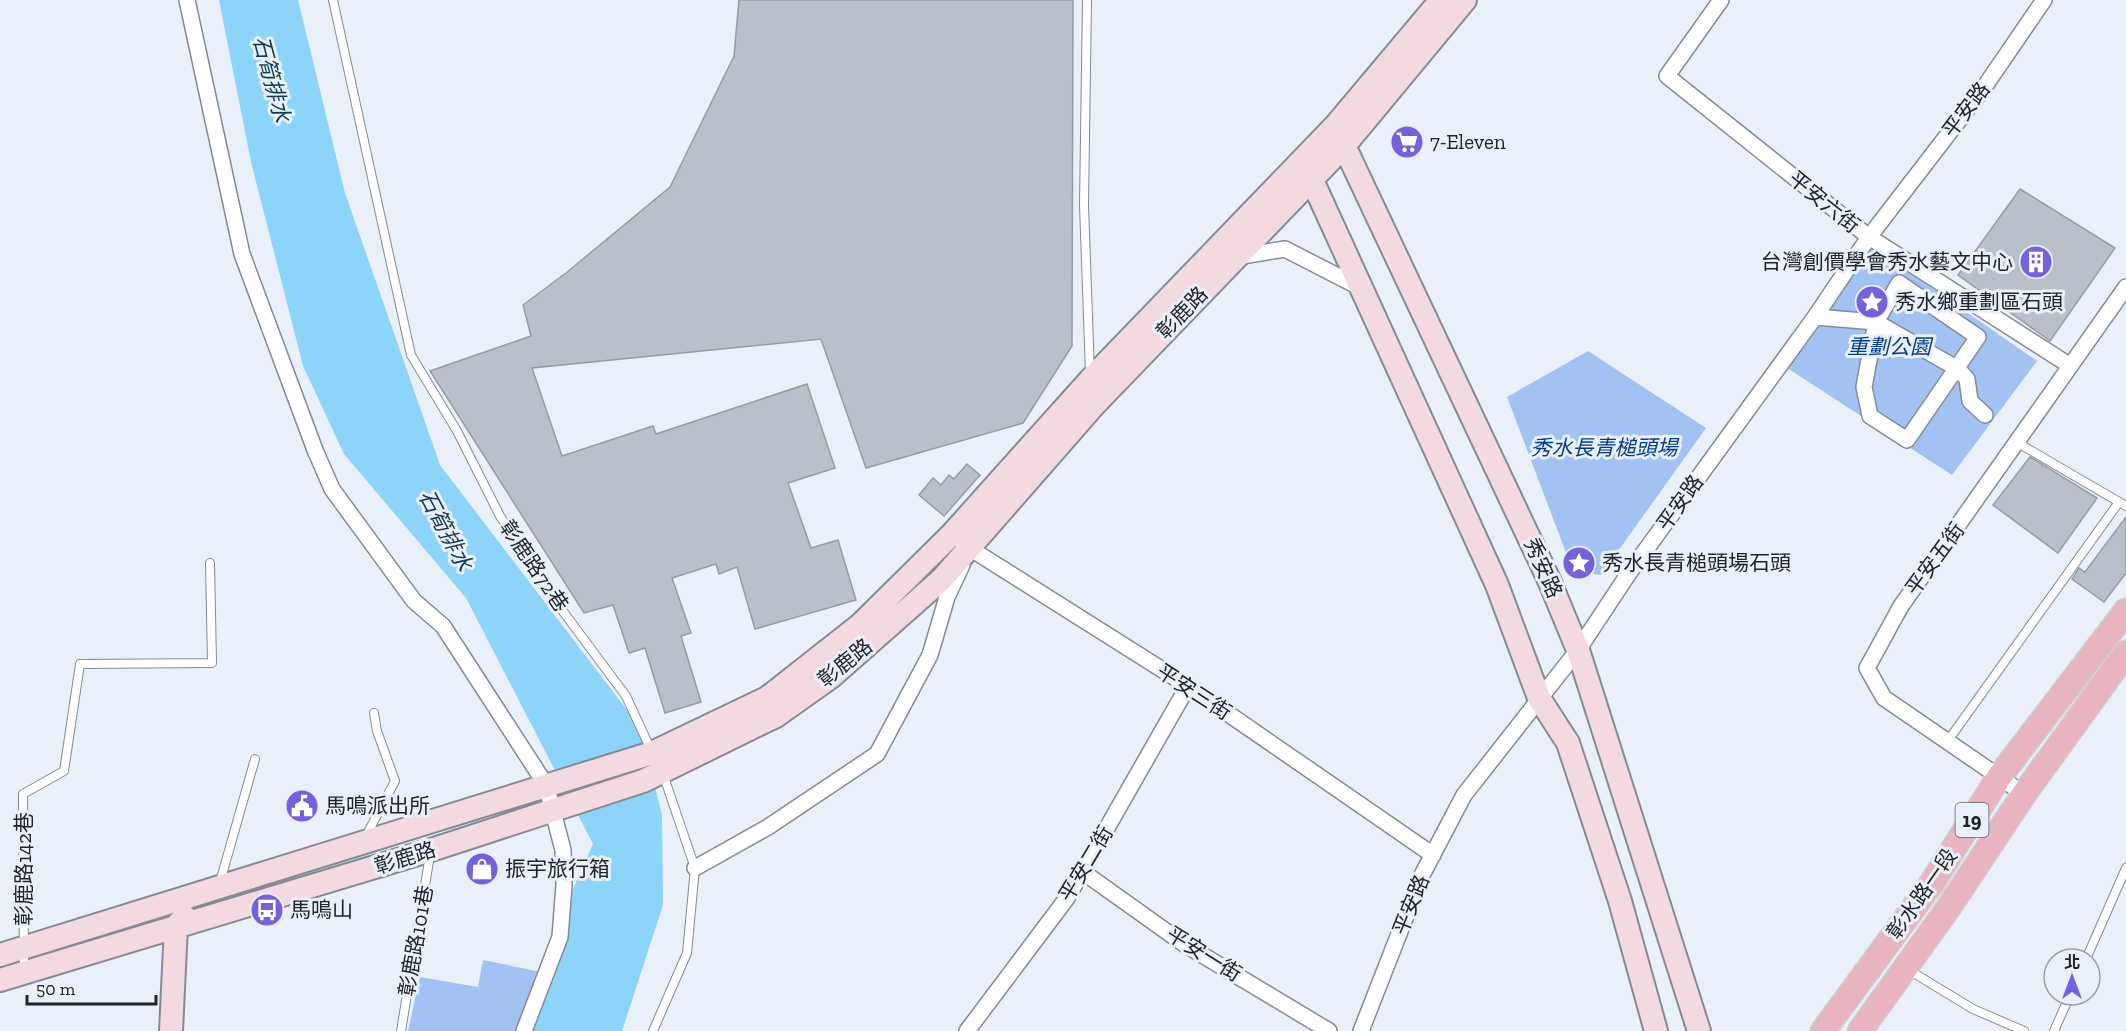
<svg xmlns="http://www.w3.org/2000/svg" width="2126" height="1031" font-family="'Zilla Slab','Noto Sans TC',serif">
  <rect width="100%" height="100%" fill="#e9f0fa"/>
  <!-- green -->
  <path fill="#a1c2f3" d="M 1867,243 L 2037,361 L 1952,475 L 1781,364 Z
    M 1588,351 L 1706,428 L 1601,575 L 1573,571 L 1507,397 Z
    M 483,960 L 546,973 L 527,1031 L 408,1031 L 420,977 L 478,987 Z"/>
  <!-- water -->
  <path fill="#8dd4fa" d="M 219,0 L 298,0 L 345,193 L 440,465 L 640,727 L 662,815 L 663,905 L 622,1031 L 521,1031 L 526,1014 L 562,955 L 570,896 L 593,844 L 466,598 L 344,454 L 303,366 L 251,162 Z"/>
  <!-- building -->
  <path fill="#bac0ca" stroke="#969ca6" stroke-width="1.5" d="M 739,0 L 1073,0 L 1072,346 L 1023,423 L 866,468 L 821,339 L 532,368 L 562,456 L 653,426 L 656,434 L 807,384 L 835,468 L 788,483 L 811,548 L 838,540 L 856,600 L 755,629 L 737,567 L 719,574 L 716,564 L 672,578 L 691,633 L 681,636 L 701,702 L 665,713 L 645,648 L 629,653 L 613,605 L 584,613 L 430,371 L 531,336 L 523,305 L 566,273 L 670,187 L 734,56 Z
    M 2020,189 L 2115,248 L 2050,341 L 1958,275 Z
    M 2030,457 L 2097,498 L 2058,553 L 1993,505 Z
    M 967,464 L 980,475 L 944,516 L 919,495 L 933,478 L 941,485 L 949,475 L 954,479 Z
    M 2126,517 L 2126,573 L 2104,602 L 2072,579 L 2079,568 L 2085,572 Z"/>
  <g fill="none" stroke-linecap="round" stroke-linejoin="round">
    <defs>
      <path id="lane" d="M 333,0 L 411,355 L 457,431 L 500,516 L 553,598 L 626,696 L 651,750
        M 1087,0 L 1084,205 L 1090,373
        M 2018,443 L 2126,506
        M 1947,742 L 2119,502
        M 366,836 L 395,781 L 377,731 L 374,713
        M 220,882 L 255,759
        M 2086,959 L 2126,868
        M 1907,969 L 1973,1009 L 2024,1031
        M 24,971 L 23,794 L 64,771 L 80,664 L 212,663 L 210,563
        M 401,1031 L 430,855
        M 653,1031 L 687,953 L 695,868 L 663,774
        M 2054,1031 L 2070,995"/>
      <path id="street" d="M 187,0 L 242,254 L 315,450 L 332,489 L 414,601 L 443,626 L 546,785 L 563,850 L 564,885 L 560,937 L 524,1031
        M 1721,0 L 1667,76 L 1869,237 L 2069,365
        M 1236,257 L 1285,249 L 1361,288
        M 1899,283 L 1978,337 L 1907,440 L 1870,416 L 1864,387 L 1876,322 Z
        M 1815,317 L 1876,322 L 1958,369 L 1967,379 L 1970,401 L 1985,415
        M 963,544 L 1188,686 L 1433,855
        M 2024,794 L 1884,698 L 1867,668 L 1901,606 L 2126,287
        M 695,868 L 768,827 L 877,754 L 930,655 L 947,597 L 962,565
        M 1083,872 L 1184,944 L 1329,1031
        M 967,1031 L 1067,898 L 1188,686
        M 1361,1031 L 1422,875 L 1464,795 L 1578,650 L 1629,573 L 1815,317 L 1869,237 L 1983,89 L 2044,0"/>
      <path id="secondary" d="M 1339,135 L 1549,580 L 1578,650 L 1699,1031
        M 1306,167 L 1497,585 L 1539,698 L 1568,743 L 1620,901 L 1656,1031
        M 0,955 L 652,753 L 767,698 L 860,625 L 952,534 L 1090,380 L 1335,126 L 1441,0
        M 0,980 L 431,850 L 643,781 L 776,716 L 831,677 L 942,579 L 1095,404 L 1344,146 L 1465,0
        M 171,1031 L 176,926 L 185,917"/>
      <path id="primary" d="M 1823,1031 L 1932,883 L 1999,777 L 2126,611
        M 1860,1031 L 1949,907 L 2024,794 L 2126,653"/>
    </defs>
    <!-- lane casing -->
    <use href="#lane" stroke="#858b94" stroke-width="10"/>
    <!-- street casing -->
    <use href="#street" stroke="#858b94" stroke-width="18"/>
    <!-- secondary casing -->
    <use href="#secondary" stroke="#858b94" stroke-width="26"/>
    <!-- primary casing -->
    <use href="#primary" stroke="#cecfd0" stroke-width="27"/>
    <!-- lane -->
    <use href="#lane" stroke="#fff" stroke-width="8"/>
    <!-- street -->
    <use href="#street" stroke="#fff" stroke-width="15"/>
    <!-- secondary -->
    <use href="#secondary" stroke="#f3dae0" stroke-width="22"/>
    <!-- primary -->
    <use href="#primary" stroke="#e8b4c0" stroke-width="24"/>
  </g>
  <!-- icons -->
  <defs>
    <symbol id="supermarket-disc" viewBox="-11 -11 22 22"><circle r="9.5" fill="#7461db" stroke="#e9f0fa"/><path d="M-6-5.5h2.5l.6 2H6L4.5 2H-2.5L-4.4-4H-6ZM-1.5 3.2a1.3 1.3 0 1 0 .1 0ZM3 3.2a1.3 1.3 0 1 0 .1 0Z" fill="#fff"/></symbol>
    <symbol id="building-disc" viewBox="-11 -11 22 22"><circle r="9.5" fill="#7461db" stroke="#e9f0fa"/><path d="M-4-6H4V6H1V3H-1V6H-4ZM-2.5-4.3h1.7v1.8h-1.7ZM.8-4.3h1.7v1.8H.8ZM-2.5-1h1.7V.8h-1.7ZM.8-1h1.7V.8H.8Z" fill="#fff"/></symbol>
    <symbol id="sight-disc" viewBox="-11 -11 22 22"><circle r="9.5" fill="#7461db" stroke="#e9f0fa"/><path d="M0-6L1.8-2.2L6-1.7L2.9 1.2L3.7 5.4L0 3.3L-3.7 5.4L-2.9 1.2L-6-1.7L-1.8-2.2Z" fill="#fff"/></symbol>
    <symbol id="civic-disc" viewBox="-11 -11 22 22"><circle r="9.5" fill="#7461db" stroke="#e9f0fa"/><path d="M-.6-6.5H3V-4.5H.6V-3L4-1V1h2V6H-6V1h2V-1L-.6-3ZM-1.2 2.5V6h2.4V2.5Z" fill="#fff"/></symbol>
    <symbol id="shop-disc" viewBox="-11 -11 22 22"><circle r="9.5" fill="#7461db" stroke="#e9f0fa"/><path d="M-5-2.5h2.3a2.7 3.5 0 0 1 5.4 0H5L5.5 6h-11ZM-1.5-2.5h3a1.5 2.3 0 0 0-3 0Z" fill="#fff"/></symbol>
    <symbol id="bus-disc" viewBox="-11 -11 22 22"><circle r="9.5" fill="#7461db" stroke="#e9f0fa"/><path d="M-5-6H5V4H4V6H2V4H-2V6H-4V4H-5ZM-3.5-4V0h7V-4ZM-3.5 1.2v1.5H-2V1.2ZM2 1.2v1.5H3.5V1.2Z" fill="#fff"/></symbol>
  </defs>
  <g fill-rule="evenodd">
    <use href="#supermarket-disc" x="1388" y="123" width="38" height="38"/>
    <use href="#building-disc" x="2017" y="243" width="38" height="38"/>
    <use href="#sight-disc" x="1853" y="283" width="38" height="38"/>
    <use href="#sight-disc" x="1560" y="544" width="38" height="38"/>
    <use href="#civic-disc" x="283" y="787" width="38" height="38"/>
    <use href="#shop-disc" x="463" y="850" width="38" height="38"/>
    <use href="#bus-disc" x="248" y="891" width="38" height="38"/>
  </g>
  <g text-anchor="middle" stroke-width="6" stroke-linejoin="round" paint-order="stroke">
    <!-- shield labels -->
    <rect fill="#e9f0fa" stroke="#5e6267" stroke-width="1.5" x="1955.5" y="803" width="33" height="34" rx="4.5"/>
    <g font-size="20" font-weight="bold" fill="#222528">
      <text x="1972" y="827">19</text>
    </g>
    <!-- street labels -->
    <g font-size="21" fill="#222528" stroke="#e9f0fa">
      <text transform="translate(1966 110) rotate(-53)" y="7">平安路</text>
      <text transform="translate(1824 202) rotate(39)" y="7">平安六街</text>
      <text transform="translate(1182 313) rotate(-46)" y="7">彰鹿路</text>
      <text transform="translate(1680 503) rotate(-54)" y="7">平安路</text>
      <text transform="translate(1935 559) rotate(-54)" y="7">平安五街</text>
      <text transform="translate(534 566) rotate(56)" y="7">彰鹿路72巷</text>
      <text transform="translate(1543 568) rotate(66)" y="7">秀安路</text>
      <text transform="translate(845 663) rotate(-39)" y="7">彰鹿路</text>
      <text transform="translate(1194 692) rotate(33)" y="7">平安三街</text>
      <text transform="translate(405 858) rotate(-17)" y="7">彰鹿路</text>
      <text transform="translate(1086 864) rotate(-59)" y="7">平安二街</text>
      <text transform="translate(24 869) rotate(-90)" y="7">彰鹿路142巷</text>
      <text transform="translate(1922 894) rotate(-55)" y="7">彰水路一段</text>
      <text transform="translate(1411 905) rotate(-68)" y="7">平安路</text>
      <text transform="translate(416 941) rotate(-80)" y="7">彰鹿路101巷</text>
      <text transform="translate(1204 954) rotate(32)" y="7">平安一街</text>
    </g>
    <!-- poi labels -->
    <g font-size="21" fill="#222528" stroke="#e9f0fa" text-anchor="start">
      <text x="1430" y="149">7-Eleven</text>
      <text x="2013" y="269" text-anchor="end">台灣創價學會秀水藝文中心</text>
      <text x="1895" y="309">秀水鄉重劃區石頭</text>
      <text x="1602" y="570">秀水長青槌頭場石頭</text>
      <text x="325" y="813">馬鳴派出所</text>
      <text x="505" y="876">振宇旅行箱</text>
      <text x="290" y="917">馬鳴山</text>
    </g>
    <!-- park labels -->
    <g font-size="21" font-style="italic" fill="#023c8a" stroke="#e9f0fa">
      <text x="1889" y="354">重劃公園</text>
      <text x="1604" y="455">秀水長青槌頭場</text>
    </g>
    <!-- water labels -->
    <g font-size="22" font-style="italic" fill="#103a4d" stroke="#e9f0fa">
      <text transform="translate(272 79) rotate(75)" y="8">石筍排水</text>
      <text transform="translate(446 530) rotate(62)" y="8">石筍排水</text>
    </g>
  </g>
  <!-- north arrow -->
  <g transform="translate(2072 977)"><circle r="28" fill="#e9f0fa" stroke="#999fa6" stroke-width="1.5"/>
  <path d="M0-4.5L10 22L0 15L-10 22Z" fill="#7461db"/>
  <text y="-9" font-size="16" font-weight="bold" text-anchor="middle" fill="#222528">北</text>
  </g>
  <!-- scale -->
  <path d="M27 995v9h129v-9" fill="none" stroke="#222528" stroke-width="3"/>
  <text x="36" y="995" font-size="18" fill="#222528" stroke="#e9f0fa" stroke-width="4.5" paint-order="stroke">50 m</text>
</svg>
